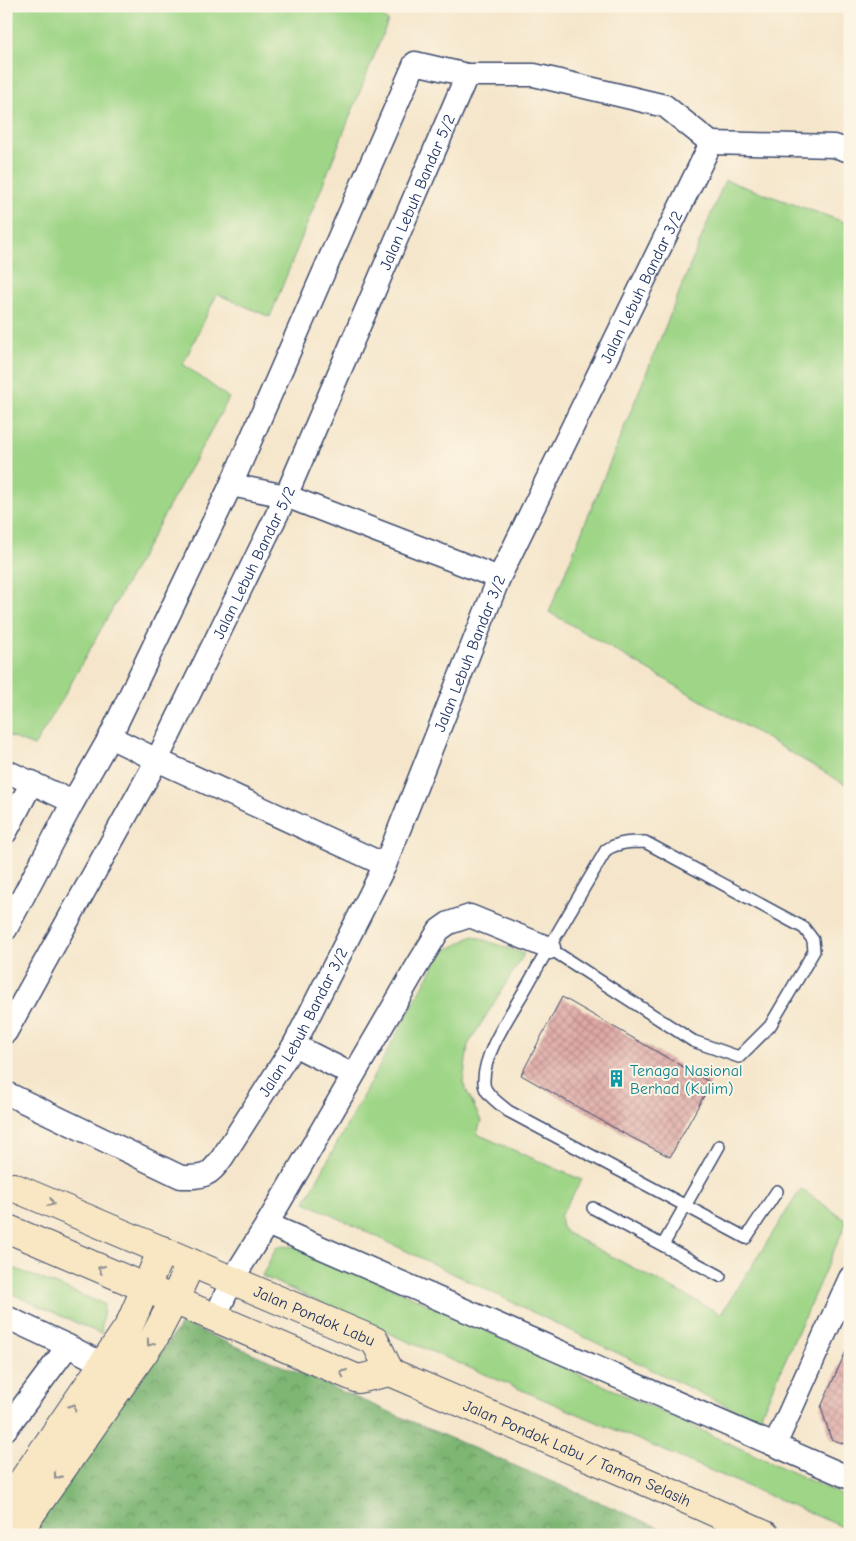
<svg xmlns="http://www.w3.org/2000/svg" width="856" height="1541" font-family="'Comic Neue',sans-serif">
  <defs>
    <pattern id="forest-crowns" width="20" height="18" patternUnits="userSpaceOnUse" patternTransform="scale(1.25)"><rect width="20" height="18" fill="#7eb673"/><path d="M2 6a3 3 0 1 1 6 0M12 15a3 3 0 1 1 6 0" fill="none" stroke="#669462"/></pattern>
    <pattern id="building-cross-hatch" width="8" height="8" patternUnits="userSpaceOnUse" patternTransform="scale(1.25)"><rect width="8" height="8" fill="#dfa8a4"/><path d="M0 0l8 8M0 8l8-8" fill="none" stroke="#b48989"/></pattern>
  </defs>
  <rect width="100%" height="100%" fill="#fcf5e5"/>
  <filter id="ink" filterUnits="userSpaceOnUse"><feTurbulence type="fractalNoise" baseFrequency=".02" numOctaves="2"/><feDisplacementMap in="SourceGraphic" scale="10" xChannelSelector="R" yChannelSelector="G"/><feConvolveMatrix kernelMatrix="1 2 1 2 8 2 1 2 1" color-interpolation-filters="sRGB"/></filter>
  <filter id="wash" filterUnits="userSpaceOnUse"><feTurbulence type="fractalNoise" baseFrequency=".0096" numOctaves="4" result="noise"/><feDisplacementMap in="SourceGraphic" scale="20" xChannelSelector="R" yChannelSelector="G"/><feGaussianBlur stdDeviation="1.12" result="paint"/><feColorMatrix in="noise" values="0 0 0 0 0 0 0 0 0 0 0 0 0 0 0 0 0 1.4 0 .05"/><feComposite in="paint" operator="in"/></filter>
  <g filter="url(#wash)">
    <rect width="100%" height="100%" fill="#f5e6cb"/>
    <!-- grass -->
    <path fill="#9ed586" stroke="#5c8272" d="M 6,6 L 369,6 L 388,21 L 270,317 L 217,294 L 183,364 L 229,398 L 59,705 L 34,746 L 6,735 Z
      M 725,180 L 850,224 L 850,787 L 549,612 Z
      M 473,936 L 524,954 L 468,1045 L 463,1083 L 481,1121 L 477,1134 L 582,1180 L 560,1216 L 562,1227 L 567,1233 L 721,1314 L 801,1189 L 847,1221 L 758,1421 L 305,1202 L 441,953 Z
      M 277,1246 L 304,1247 L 850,1499 L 850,1530 L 395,1336 L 262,1276 Z
      M 6,1265 L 104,1304 L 101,1334 L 6,1291 Z"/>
    <!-- forest -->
    <path fill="url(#forest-crowns)" stroke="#4c7268" d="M 182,1323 L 676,1535 L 25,1535 Z"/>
    <g id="blocks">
      <!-- building -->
      <path fill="url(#building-cross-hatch)" d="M 562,997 L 711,1083 L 670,1157 L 625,1134 L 521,1075 Z
        M 850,1342 L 850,1446 L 831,1439 L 821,1407 Z"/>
    </g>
  </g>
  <g filter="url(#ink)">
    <use href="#blocks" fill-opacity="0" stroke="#3c4a6e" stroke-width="1"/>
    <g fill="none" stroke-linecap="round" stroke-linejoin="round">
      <defs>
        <path id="lane" d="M 549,948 L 693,1041 L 739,1057 L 770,1026 L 814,951 L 813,940 L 804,928 L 645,842 C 631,842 618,842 606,850 C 580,895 553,940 527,986 C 513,1011 482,1054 484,1083 C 484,1094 500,1104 508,1111 L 746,1238 L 777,1191
          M 593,1208 L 720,1276
          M 663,1245 L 719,1146"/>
        <g id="street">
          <path d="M 711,143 L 834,146 L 850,151"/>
          <path d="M 231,485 L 286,496 L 499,578"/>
          <path d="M 110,737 L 157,760 L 385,865"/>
          <path d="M 6,771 L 73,802"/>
          <path d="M 6,832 L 32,782"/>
          <path d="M 6,929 L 73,802 L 110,737 L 231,485 L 415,63 L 467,75 L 534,75 L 665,106 L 711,143"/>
          <path id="s1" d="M 6,1032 L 157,760 L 286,496 L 467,75"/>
          <path d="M 294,1045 L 353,1075"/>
          <path id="s2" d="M 6,1093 L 181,1177 C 205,1177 208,1177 222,1158 L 294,1045 L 385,865 L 499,578 L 711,143"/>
          <path d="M 267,1224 L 850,1478"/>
          <path d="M 6,1317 L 68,1346 L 103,1364"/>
          <path d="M 215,1318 L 232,1280 L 267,1224 L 417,966 L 439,930 L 449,923 L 470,916 L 549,948"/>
          <path d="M 6,1429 L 68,1346"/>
          <path d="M 775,1445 L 850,1278"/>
        </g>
        <g id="secondary">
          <path id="s3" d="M 6,1189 L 13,1187 L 375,1341 L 390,1372"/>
          <path d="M 6,1228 L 358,1379 L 390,1372"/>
          <path id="s4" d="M 390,1372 L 656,1486 L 765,1535"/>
          <path d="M 6,1505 L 129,1326 L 162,1250"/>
          <path d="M 16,1535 L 154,1338 L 174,1300 L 191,1263"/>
        </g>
      </defs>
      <!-- lane casing -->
      <use href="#lane" stroke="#3c4a6e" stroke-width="14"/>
      <!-- street casing -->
      <use href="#street" stroke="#3c4a6e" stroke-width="25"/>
      <!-- secondary casing -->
      <use href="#secondary" stroke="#3c4a6e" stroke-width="30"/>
      <!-- lane -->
      <use href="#lane" stroke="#fff" stroke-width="11"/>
      <!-- street -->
      <use href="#street" stroke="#fff" stroke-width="22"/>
      <!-- secondary -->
      <use href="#secondary" stroke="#f9e7c3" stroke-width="28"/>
    </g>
    <!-- one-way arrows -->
    <defs><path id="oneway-chevron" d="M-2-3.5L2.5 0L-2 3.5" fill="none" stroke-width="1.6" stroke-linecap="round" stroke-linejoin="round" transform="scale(1.25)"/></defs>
    <g stroke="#8a8b90">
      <use href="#oneway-chevron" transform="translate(51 1203) rotate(23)"/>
      <use href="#oneway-chevron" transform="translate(101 1269) rotate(-157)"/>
      <use href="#oneway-chevron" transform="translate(150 1343) rotate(124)"/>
      <use href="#oneway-chevron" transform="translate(343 1373) rotate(-157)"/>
      <use href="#oneway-chevron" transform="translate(73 1407) rotate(-56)"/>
      <use href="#oneway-chevron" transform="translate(57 1476) rotate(125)"/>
    </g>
  </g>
  <!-- icons -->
  <defs>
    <symbol id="building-bare" viewBox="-9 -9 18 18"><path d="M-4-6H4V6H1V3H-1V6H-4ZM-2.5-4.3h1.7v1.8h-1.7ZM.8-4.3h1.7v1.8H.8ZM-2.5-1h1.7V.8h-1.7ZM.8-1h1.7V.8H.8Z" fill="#0f9aa8" stroke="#fcf5e5" stroke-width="2.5" paint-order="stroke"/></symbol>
  </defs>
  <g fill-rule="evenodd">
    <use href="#building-bare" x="604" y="1066" width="25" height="25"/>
  </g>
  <g text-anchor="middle" stroke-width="4" stroke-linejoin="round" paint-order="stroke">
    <!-- street labels -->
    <g font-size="16" fill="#1b2f5e" stroke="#fcf5e5">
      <text dy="6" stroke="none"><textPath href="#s1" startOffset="936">Jalan Lebuh Bandar 5/2</textPath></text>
      <text dy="6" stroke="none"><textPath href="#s2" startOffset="1211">Jalan Lebuh Bandar 3/2</textPath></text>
      <text dy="6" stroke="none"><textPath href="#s1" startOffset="531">Jalan Lebuh Bandar 5/2</textPath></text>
      <text dy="6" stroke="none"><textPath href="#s2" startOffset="806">Jalan Lebuh Bandar 3/2</textPath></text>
      <text dy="6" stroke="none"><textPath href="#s2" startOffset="401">Jalan Lebuh Bandar 3/2</textPath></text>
      <text dy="6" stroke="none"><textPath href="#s3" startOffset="335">Jalan Pondok Labu</textPath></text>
      <text dy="6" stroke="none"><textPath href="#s4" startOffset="204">Jalan Pondok Labu / Taman Selasih</textPath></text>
    </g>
    <!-- culture labels -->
    <g font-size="16" fill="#0d838f" stroke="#fcf5e5" text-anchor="start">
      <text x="630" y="1076">Tenaga Nasional<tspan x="630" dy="18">Berhad (Kulim)</tspan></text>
    </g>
  </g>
  <!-- margin -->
  <rect width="856" height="1541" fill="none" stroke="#fcf5e5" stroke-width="25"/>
</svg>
